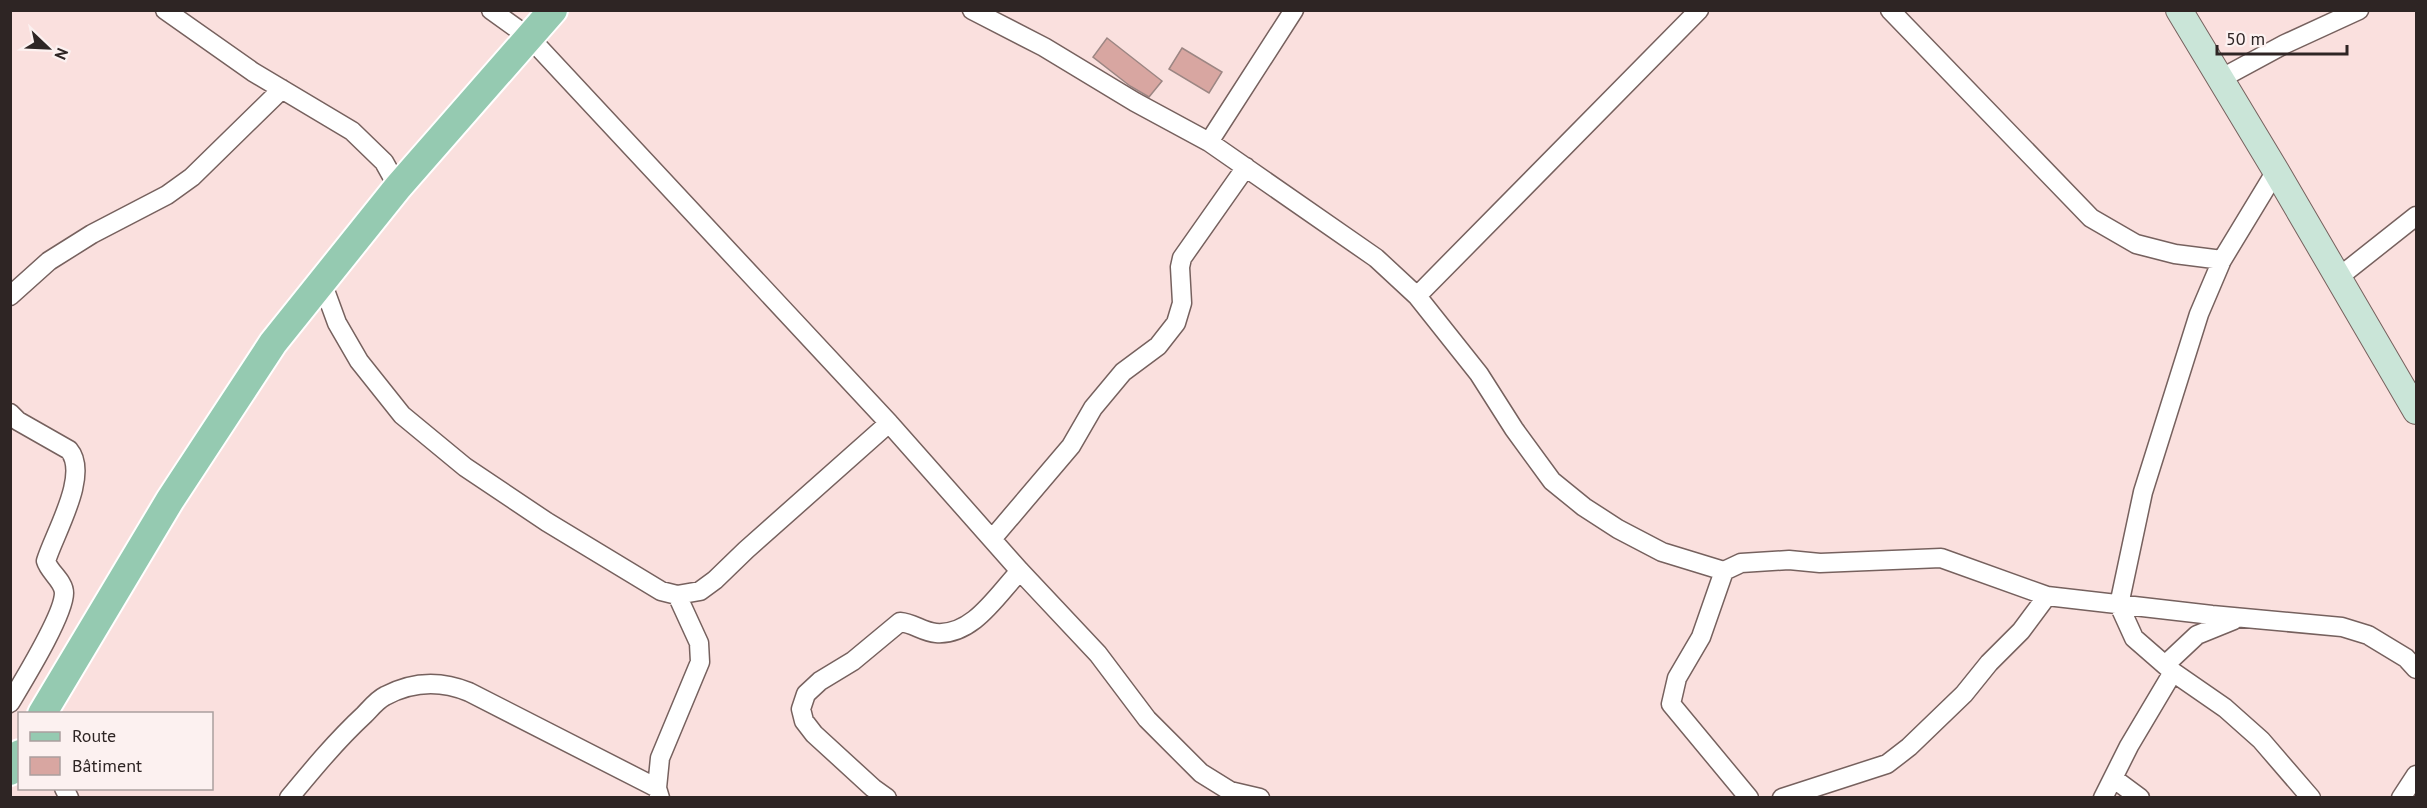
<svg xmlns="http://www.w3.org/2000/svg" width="2427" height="808" font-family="'PT Sans',sans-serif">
  <rect width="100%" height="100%" fill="#fae0de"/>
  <!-- building -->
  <path fill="#d8a6a1" stroke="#9c8683" stroke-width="1.5" d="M 1107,38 L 1162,81 L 1149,97 L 1130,86 L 1093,57 Z
    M 1182,48 L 1222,72 L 1209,93 L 1169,69 Z"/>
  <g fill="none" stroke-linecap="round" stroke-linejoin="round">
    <defs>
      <path id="minor" d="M 165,10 L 253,72 L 352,131 L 384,162 L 398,187
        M 491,10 L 530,38 L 889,423 L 1020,571 L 1098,654 L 1147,719 L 1201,773 L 1230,791 L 1260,798
        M 972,10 L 1044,47 L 1135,102 L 1209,142 L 1376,258 L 1417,296 L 1699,10
        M 1890,10 L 2091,218 L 2136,244 L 2175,254 L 2222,260
        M 2220,79 L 2285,44 L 2359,10
        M 1209,142 L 1294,10
        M 2276,171 L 2222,260 L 2199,314 L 2143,492 L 2119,605 L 2134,638 L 2173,672 L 2225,708 L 2261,740 L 2311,798
        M 2339,277 L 2416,216
        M 322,282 L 337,323 L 359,361 L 402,415 L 465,467 L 547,522 L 661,591 L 677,595 L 700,591 L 715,580 L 746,550 L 889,423
        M 10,296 L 49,261 L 92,234 L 167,195 L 192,177 L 282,89
        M 1417,296 L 1479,374 L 1514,429 L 1552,481 L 1584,507 L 1618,529 L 1662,552 L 1724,571 L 1741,563 L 1789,560 L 1820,563 L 1941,558 L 2047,596 L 2021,631 L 1989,663 L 1964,694 L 1909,747 L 1887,764 L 1782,798
        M 10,413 L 18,421 L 69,450 C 90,475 54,534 46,561 C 49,572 64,581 64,593 C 64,615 23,681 10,703
        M 992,539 L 1071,446 L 1093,408 L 1123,372 L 1158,346 L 1176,323 L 1182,303 L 1180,267 L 1182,258 L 1246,167
        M 1724,571 L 1701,637 L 1677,678 L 1671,704 L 1749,798
        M 2047,596 L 2212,615 L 2342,627 L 2368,635 L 2406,658 L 2416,669
        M 2165,665 L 2197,635 L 2234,620
        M 2113,778 L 2140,798
        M 64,788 L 69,798
        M 289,798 C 313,769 337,740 364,715 C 370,709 377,700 385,696 C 413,681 440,680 469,692 L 657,788
        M 660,798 L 657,788 L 660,758 L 700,662 L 699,643 L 677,595
        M 887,798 L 873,788 L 814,734 L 804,721 L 801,709 L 806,694 L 820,681 L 853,661 L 900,622 C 913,623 923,632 936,633 C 973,636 997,595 1020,571
        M 2103,798 L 2129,746 L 2173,672
        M 2401,798 L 2416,775"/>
      <path id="secondary" d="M 2179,10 L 2276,171 L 2416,411"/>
      <path id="primary" d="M 42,714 L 170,500 L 273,343 L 398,187 L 553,10
        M 10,771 L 20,754"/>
    </defs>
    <!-- minor casing -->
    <use href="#minor" stroke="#76615e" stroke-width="21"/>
    <!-- secondary casing -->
    <use href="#secondary" stroke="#76615e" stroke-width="28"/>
    <!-- primary casing -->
    <use href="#primary" stroke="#fff" stroke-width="32"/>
    <!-- minor -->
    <use href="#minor" stroke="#fff" stroke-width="18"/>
    <!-- secondary -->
    <use href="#secondary" stroke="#cae5d8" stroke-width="26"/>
    <!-- primary -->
    <use href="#primary" stroke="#95cab1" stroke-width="28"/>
  </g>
  <!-- border -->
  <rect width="2427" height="808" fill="none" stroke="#2e2524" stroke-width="24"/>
  <!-- legend -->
  <rect x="18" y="712" width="195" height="78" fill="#fcf1f0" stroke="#aa9f9e" stroke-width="1.5"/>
  <rect x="30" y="732" width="30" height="9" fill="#95cab1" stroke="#aa9f9e" stroke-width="1.5"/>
  <text x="72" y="742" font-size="18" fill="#2e2524">Route</text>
  <rect x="30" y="757" width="30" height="18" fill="#d8a6a1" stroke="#aa9f9e" stroke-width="1.5"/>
  <text x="72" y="772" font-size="18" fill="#2e2524">Bâtiment</text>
  <!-- north arrow -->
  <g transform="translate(48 48) rotate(113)" stroke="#fcf1f0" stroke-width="4.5" paint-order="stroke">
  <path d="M0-4.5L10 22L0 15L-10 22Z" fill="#2e2524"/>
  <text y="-9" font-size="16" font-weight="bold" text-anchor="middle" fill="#2e2524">N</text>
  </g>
  <!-- scale -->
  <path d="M2217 45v9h130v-9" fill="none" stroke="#2e2524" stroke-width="3"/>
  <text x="2226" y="45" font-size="18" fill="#2e2524" stroke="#fcf1f0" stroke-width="4.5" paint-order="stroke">50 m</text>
</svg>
